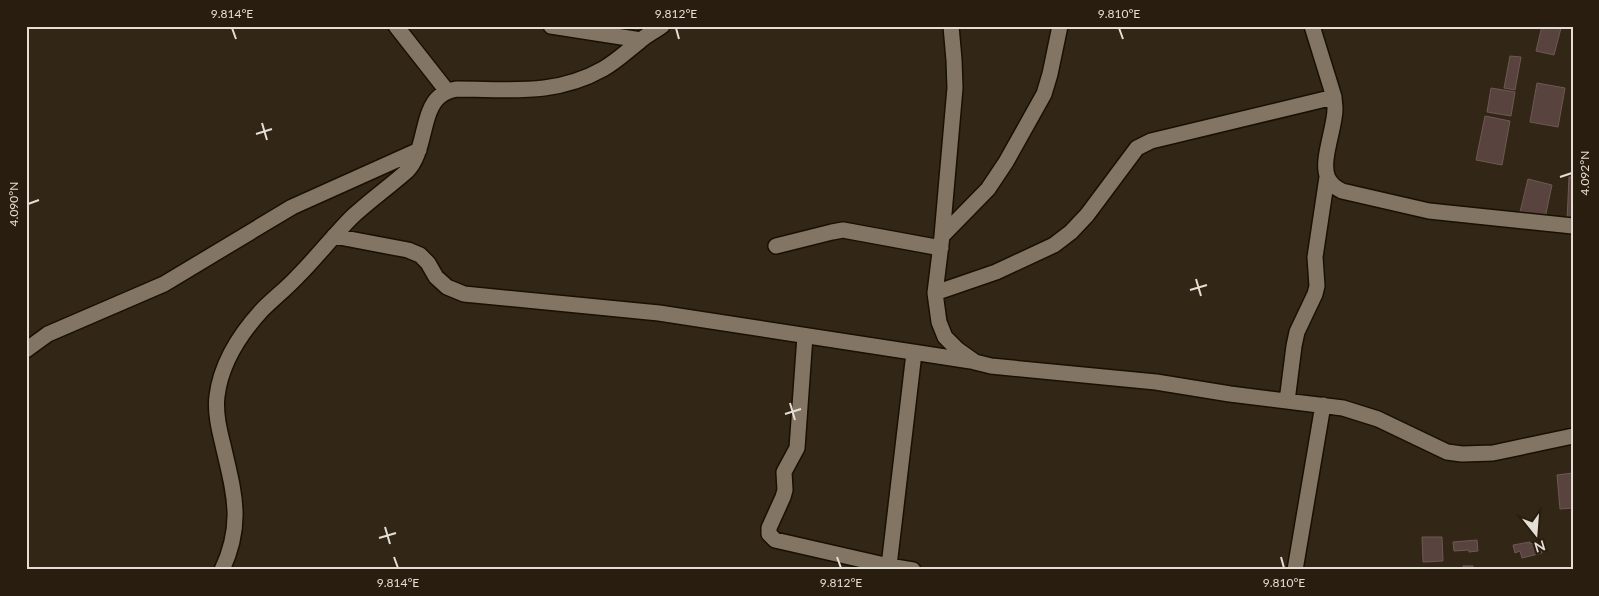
<svg xmlns="http://www.w3.org/2000/svg" width="1599" height="596" font-family="Lato,sans-serif">
  <rect width="100%" height="100%" fill="#322717"/>
  <!-- building -->
  <path fill="#59433f" stroke="#6f5853" d="M 1542,26 L 1561,28 L 1554,55 L 1536,51 Z
    M 1510,56 L 1521,57 L 1515,90 L 1504,88 Z
    M 1537,83 L 1565,88 L 1558,127 L 1530,122 Z
    M 1491,88 L 1515,92 L 1511,116 L 1487,112 Z
    M 1485,116 L 1510,121 L 1502,165 L 1476,160 Z
    M 1569,177 L 1573,177 L 1573,222 L 1567,221 Z
    M 1528,179 L 1552,185 L 1545,218 L 1520,212 Z
    M 1573,473 L 1573,508 L 1560,509 L 1557,475 Z
    M 1422,537 L 1442,537 L 1443,561 L 1423,562 Z
    M 1477,540 L 1478,551 L 1469,552 L 1469,550 L 1454,551 L 1453,542 Z
    M 1540,541 L 1542,553 L 1522,558 L 1520,551 L 1515,553 L 1513,545 L 1530,542 L 1530,544 Z
    M 1463,566 L 1473,566 L 1473,570 L 1463,570 Z"/>
  <g fill="none" stroke-linecap="round" stroke-linejoin="round">
    <defs>
      <path id="minor" d="M 396,26 L 447,91
        M 551,26 L 641,40
        M 951,26 L 954,60 L 955,88 L 942,236 L 935,293 L 939,322 L 945,337 L 958,350 L 975,362 L 991,366 L 1156,382 L 1230,394 L 1343,408 L 1378,419 L 1447,452 L 1462,454 L 1493,453 L 1573,436
        M 1312,26 L 1334,97 C 1334,101 1335,105 1335,109 C 1335,128 1320,162 1328,178 C 1331,185 1336,188 1342,191 L 1429,211 L 1573,226
        M 334,236 L 408,250 L 420,255 L 428,263 L 436,277 L 447,287 L 464,294 L 659,313 L 971,361
        M 942,236 L 988,189 L 1006,162 L 1044,94 L 1050,74 L 1060,26
        M 776,246 L 832,232 L 843,230 L 941,248
        M 935,293 L 996,272 L 1054,245 L 1071,232 L 1087,215 L 1137,148 L 1151,141 L 1334,97
        M 805,336 L 797,448 L 784,472 L 785,490 L 783,497 L 769,528 L 769,534 L 775,540 L 889,566 L 913,570
        M 26,350 L 48,334 L 164,284 L 292,207 L 419,150
        M 1287,401 L 1294,346 L 1297,332 L 1315,294 L 1317,286 L 1315,257 L 1327,177
        M 889,566 L 914,353
        M 222,570 C 244,523 234,493 223,445 C 219,429 215,412 217,396 C 221,364 240,334 262,310 C 274,298 287,288 298,276 C 317,257 333,236 352,217 C 369,201 389,187 407,171 C 426,152 421,111 440,96 C 445,92 451,90 457,89 C 510,89 555,96 603,69 C 617,61 627,51 640,41 C 646,35 655,31 662,26
        M 1295,570 L 1323,405"/>
    </defs>
    <!-- minor casing -->
    <use href="#minor" stroke="#191002" stroke-width="18"/>
    <!-- minor -->
    <use href="#minor" stroke="#827563" stroke-width="15"/>
  </g>
  <!-- ticks -->
  <path fill="none" stroke="#e5ded4" stroke-width="2" d="M 232,28 L 236,39M 676,28 L 679,39M 1119,28 L 1123,39M 262,123 L 267,140M 256,134 L 272,129M 1560,177 L 1572,173M 28,204 L 39,200M 1196,279 L 1201,296M 1190,290 L 1207,285M 790,403 L 795,420M 785,414 L 801,409M 385,527 L 390,544M 379,538 L 396,533M 394,557 L 398,568M 837,557 L 841,568M 1281,557 L 1284,568"/>
  <!-- border -->
  <rect width="1599" height="596" fill="none" stroke="#281d0e" stroke-width="55"/>
  <!-- north arrow -->
  <g transform="translate(1536 534) rotate(163)" stroke="#281d0e" stroke-width="4" paint-order="stroke">
  <path d="M0-4L9 19L0 12L-9 19Z" fill="#e5ded4"/>
  <text y="-8" font-size="14" font-weight="bold" text-anchor="middle" fill="#e5ded4">N</text>
  </g>
  <rect x="28" y="28" width="1544" height="540" fill="none" stroke="#e5ded4" stroke-width="2"/>
  <g font-size="12" text-anchor="middle" fill="#e5ded4">
    <text x="232" y="18">9.814°E</text>
    <text x="676" y="18">9.812°E</text>
    <text x="1119" y="18">9.810°E</text>
    <text transform="translate(1585 173) rotate(-90)" y="4">4.092°N</text>
    <text transform="translate(14 204) rotate(-90)" y="4">4.090°N</text>
    <text x="398" y="587">9.814°E</text>
    <text x="841" y="587">9.812°E</text>
    <text x="1284" y="587">9.810°E</text>
  </g>
</svg>
